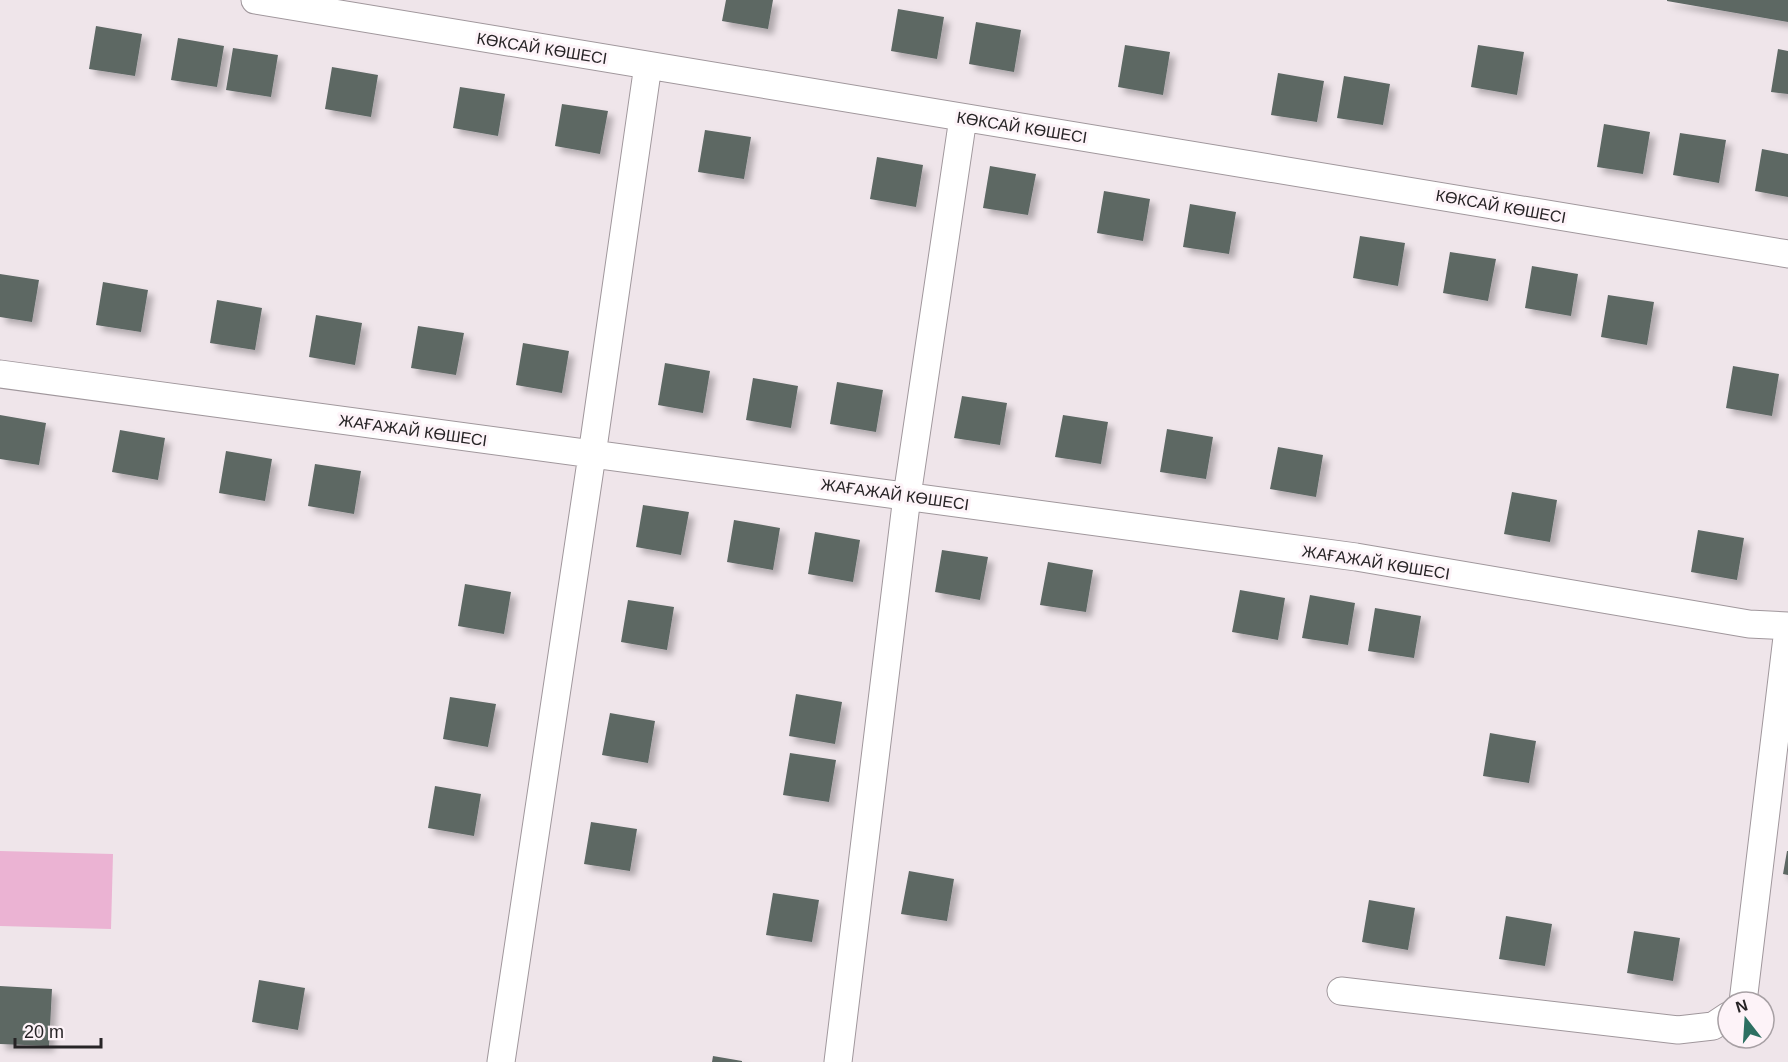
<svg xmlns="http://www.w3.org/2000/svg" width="1788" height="1062" font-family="Helvetica,sans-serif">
  <defs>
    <filter id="shadow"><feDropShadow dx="5.5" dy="5.5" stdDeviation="3" flood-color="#0004"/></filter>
  </defs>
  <rect width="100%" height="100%" fill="#efe5ea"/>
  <!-- green -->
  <path fill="#ebb3d3" d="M 0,851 L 113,854 L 111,929 L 0,926 Z"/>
  <!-- building -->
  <path fill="#5d6764" filter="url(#shadow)" d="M 726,0 L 773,0 L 768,29 L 722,21 Z
    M 1667,0 L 1788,0 L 1788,22 L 1667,1 Z
    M 898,9 L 944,17 L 937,59 L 891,51 Z
    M 976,22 L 1021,30 L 1014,72 L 969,64 Z
    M 96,26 L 142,34 L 135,76 L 89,69 Z
    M 178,38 L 224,46 L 217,87 L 171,80 Z
    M 1125,45 L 1170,52 L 1163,95 L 1118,87 Z
    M 1478,45 L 1524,52 L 1517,95 L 1471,87 Z
    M 233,48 L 278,55 L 271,97 L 226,90 Z
    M 1778,49 L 1788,51 L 1788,94 L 1771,92 Z
    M 332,67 L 378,75 L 371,117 L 325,109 Z
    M 1278,73 L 1324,81 L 1317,122 L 1271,115 Z
    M 1344,76 L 1390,84 L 1383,125 L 1337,118 Z
    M 460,87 L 505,94 L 498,136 L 453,128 Z
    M 562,104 L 608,111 L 600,154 L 555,146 Z
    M 1604,124 L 1650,132 L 1643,174 L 1597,167 Z
    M 705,130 L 751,137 L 744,179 L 698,172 Z
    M 1680,133 L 1726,140 L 1719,183 L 1673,175 Z
    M 1762,149 L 1788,154 L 1788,197 L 1755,191 Z
    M 877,157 L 923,165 L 916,207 L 870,199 Z
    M 990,166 L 1036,174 L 1028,215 L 983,208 Z
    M 1104,191 L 1150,199 L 1143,241 L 1097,233 Z
    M 1190,204 L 1236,212 L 1229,254 L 1183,247 Z
    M 1360,236 L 1405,243 L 1398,286 L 1353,278 Z
    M 1450,252 L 1496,259 L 1488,301 L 1443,293 Z
    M 1532,266 L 1578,274 L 1571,316 L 1525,308 Z
    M 0,274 L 39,280 L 32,322 L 0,317 Z
    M 103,282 L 148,290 L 141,332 L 96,325 Z
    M 1608,295 L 1654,302 L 1647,345 L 1601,337 Z
    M 217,300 L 262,308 L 255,350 L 210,343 Z
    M 316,315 L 362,323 L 355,365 L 309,357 Z
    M 418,326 L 464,333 L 456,375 L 411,368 Z
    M 523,343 L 569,351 L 562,393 L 516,385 Z
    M 665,363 L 710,371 L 703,413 L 658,405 Z
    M 1733,366 L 1779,374 L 1772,416 L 1726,408 Z
    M 753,378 L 798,386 L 791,428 L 746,420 Z
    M 837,382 L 883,390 L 876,432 L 830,424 Z
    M 962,396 L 1007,403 L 1000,445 L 954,438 Z
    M 0,415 L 46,423 L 39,465 L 0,459 Z
    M 1063,415 L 1108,422 L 1101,464 L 1055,457 Z
    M 1167,429 L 1213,437 L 1206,479 L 1160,472 Z
    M 120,430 L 165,438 L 158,480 L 112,472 Z
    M 1278,447 L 1323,455 L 1316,497 L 1270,489 Z
    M 226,451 L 272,459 L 265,501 L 219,493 Z
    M 315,464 L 361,471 L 354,514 L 308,506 Z
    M 1512,492 L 1557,500 L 1550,542 L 1504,534 Z
    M 643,505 L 689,512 L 681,555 L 636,547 Z
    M 734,520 L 780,528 L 773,570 L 727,562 Z
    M 1698,530 L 1744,538 L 1737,580 L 1691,572 Z
    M 815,532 L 860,540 L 853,582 L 808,574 Z
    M 942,550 L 988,557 L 980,600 L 935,592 Z
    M 1048,562 L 1093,570 L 1086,612 L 1040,605 Z
    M 465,584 L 511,592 L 504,634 L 458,626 Z
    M 1240,590 L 1285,598 L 1278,640 L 1232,632 Z
    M 1310,595 L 1355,603 L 1348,645 L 1302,638 Z
    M 628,600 L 674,607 L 667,650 L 621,642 Z
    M 1375,608 L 1421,616 L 1414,658 L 1368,651 Z
    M 796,694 L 842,702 L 835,744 L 789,736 Z
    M 450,697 L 496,704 L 488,747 L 443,739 Z
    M 610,713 L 655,721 L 648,763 L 602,755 Z
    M 1490,733 L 1536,741 L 1529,783 L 1483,776 Z
    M 790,753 L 836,760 L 829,802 L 783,795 Z
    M 435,786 L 481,794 L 474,836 L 428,828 Z
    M 591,822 L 637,829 L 630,871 L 584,864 Z
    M 1787,851 L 1788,851 L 1788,875 L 1783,874 Z
    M 909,871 L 954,879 L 947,921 L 901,914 Z
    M 773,893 L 819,900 L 812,942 L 766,935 Z
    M 1369,900 L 1415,908 L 1408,950 L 1362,942 Z
    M 1506,916 L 1552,924 L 1545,966 L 1499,959 Z
    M 1634,931 L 1680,938 L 1673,981 L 1627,973 Z
    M 259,980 L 305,988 L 298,1030 L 252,1022 Z
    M 0,986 L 52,989 L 49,1046 L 0,1044 Z
    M 713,1056 L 742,1061 L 742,1062 L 712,1062 Z"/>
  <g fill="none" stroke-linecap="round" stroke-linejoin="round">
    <defs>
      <path id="minor" d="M 255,0 L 1788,254
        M 0,374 L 1356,557 L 1749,624 L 1788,626
        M 1341,991 L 1678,1030 L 1713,1026 L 1728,1016
        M 1743,1002 L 1788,629
        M 501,1062 L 592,455 L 648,65
        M 838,1062 L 907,496 L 963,118"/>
    </defs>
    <!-- minor casing -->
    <use href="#minor" stroke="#a0979c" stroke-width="29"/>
    <!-- minor -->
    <use href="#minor" stroke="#fff" stroke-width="27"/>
  </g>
  <g text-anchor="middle" stroke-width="6" stroke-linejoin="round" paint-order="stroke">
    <!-- street labels -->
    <g font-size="16" fill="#272426" stroke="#fdf3f8">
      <text transform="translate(542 48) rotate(9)" y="6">КӨКСАЙ КӨШЕСІ</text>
      <text transform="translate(1022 127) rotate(9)" y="6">КӨКСАЙ КӨШЕСІ</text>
      <text transform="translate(1501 206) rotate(10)" y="6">КӨКСАЙ КӨШЕСІ</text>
      <text transform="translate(413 430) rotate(8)" y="6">ЖАҒАЖАЙ КӨШЕСІ</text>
      <text transform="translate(895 494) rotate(8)" y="6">ЖАҒАЖАЙ КӨШЕСІ</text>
      <text transform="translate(1376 562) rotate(9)" y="6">ЖАҒАЖАЙ КӨШЕСІ</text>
    </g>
  </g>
  <!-- north arrow -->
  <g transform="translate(1746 1020) rotate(343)"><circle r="28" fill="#fdf3f8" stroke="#a7a0a4" stroke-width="1.5"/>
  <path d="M0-4.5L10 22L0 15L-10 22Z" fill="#2c6f61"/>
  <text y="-9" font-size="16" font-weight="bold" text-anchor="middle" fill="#272426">N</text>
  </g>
  <!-- scale -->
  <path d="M15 1038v9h86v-9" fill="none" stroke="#272426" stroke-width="3"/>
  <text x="24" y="1038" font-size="18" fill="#272426" stroke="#fdf3f8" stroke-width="4.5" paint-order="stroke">20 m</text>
</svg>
